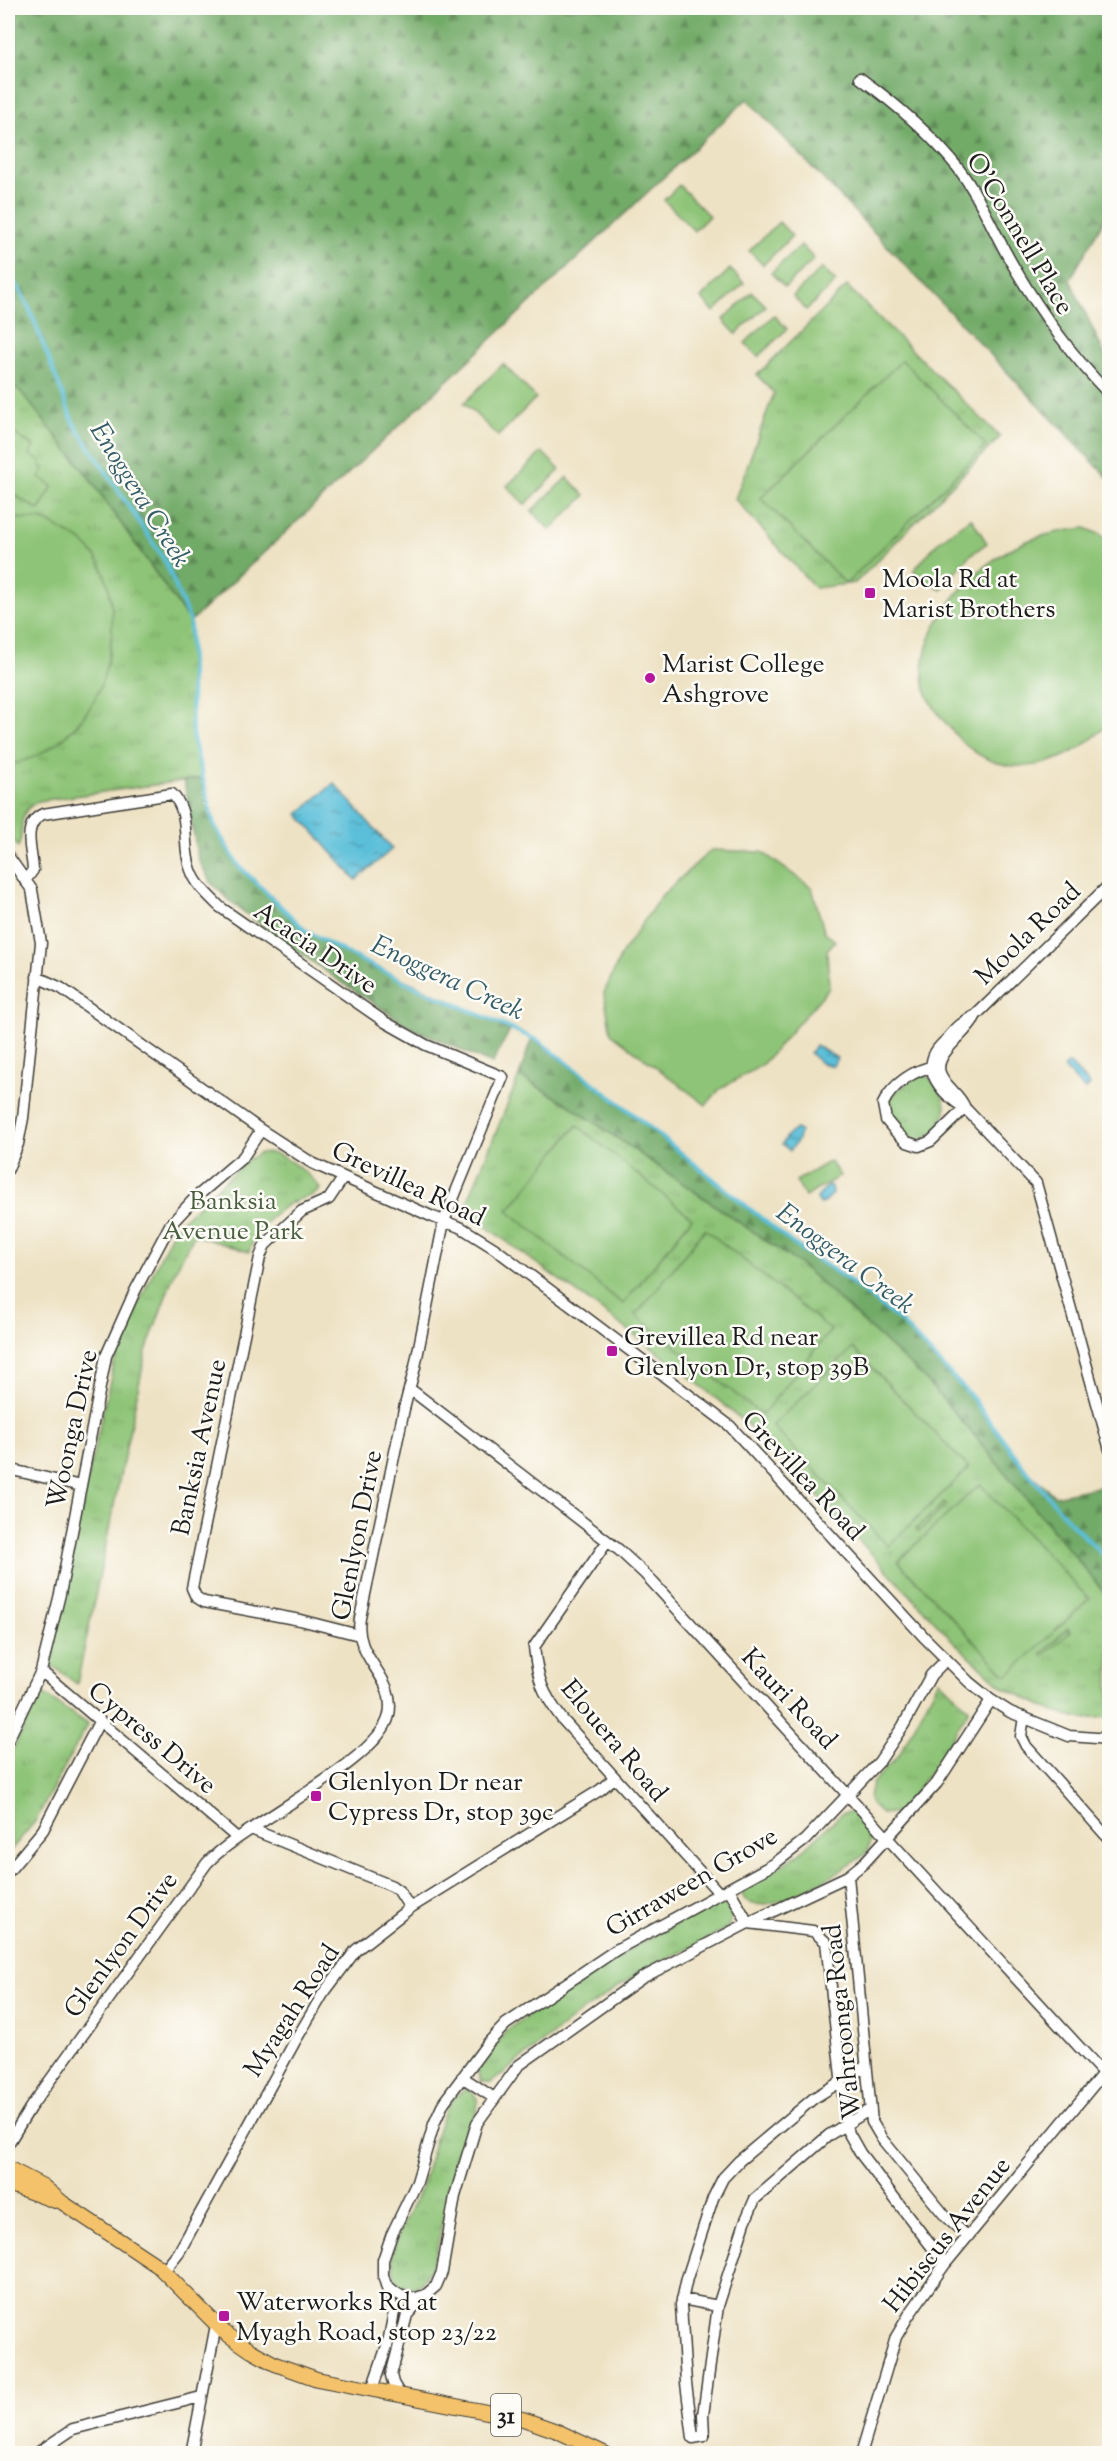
<svg xmlns="http://www.w3.org/2000/svg" width="1117" height="2461" font-family="'Sorts Mill Goudy',serif">
  <defs>
    <pattern id="grass-tufts" width="24" height="20" patternUnits="userSpaceOnUse" patternTransform="scale(1.5)"><rect width="24" height="20" fill="#8ec477"/><path d="M3 7l-1-3M5 7V3M7 7l1-3M15 17l-1-3M17 17v-4M19 17l1-3" fill="none" stroke="#7aa866"/></pattern>
    <pattern id="forest-firs" width="22" height="20" patternUnits="userSpaceOnUse" patternTransform="scale(1.5)"><rect width="22" height="20" fill="#72aa68"/><path d="M5 1l3.5 6h-7zM16 11l3.5 6h-7z" fill="#5d8a55"/></pattern>
    <pattern id="water-ripples" width="26" height="14" patternUnits="userSpaceOnUse" patternTransform="scale(1.5)"><rect width="26" height="14" fill="#5bbfd9"/><path d="M2 4q2-2 4 0t4 0M15 11q2-2 4 0t4 0" fill="none" stroke="#4a9aaf"/></pattern>
  </defs>
  <rect width="100%" height="100%" fill="#fdfcf7"/>
  <filter id="ink" filterUnits="userSpaceOnUse"><feTurbulence type="fractalNoise" baseFrequency=".0167" numOctaves="2"/><feDisplacementMap in="SourceGraphic" scale="12" xChannelSelector="R" yChannelSelector="G"/><feConvolveMatrix kernelMatrix="1 2 1 2 8 2 1 2 1" color-interpolation-filters="sRGB"/></filter>
  <filter id="wash" filterUnits="userSpaceOnUse"><feTurbulence type="fractalNoise" baseFrequency=".008" numOctaves="4" result="noise"/><feDisplacementMap in="SourceGraphic" scale="24" xChannelSelector="R" yChannelSelector="G"/><feGaussianBlur stdDeviation="1.35" result="paint"/><feColorMatrix in="noise" values="0 0 0 0 0 0 0 0 0 0 0 0 0 0 0 0 0 1.4 0 .05"/><feComposite in="paint" operator="in"/></filter>
  <g filter="url(#wash)">
    <rect width="100%" height="100%" fill="#eee2c4"/>
    <!-- grass -->
    <path fill="url(#grass-tufts)" stroke="#55704a" stroke-width="1.5" d="M 847,286 L 1000,437 L 855,583 L 815,588 L 735,499 L 774,393 L 757,375 Z
      M 8,382 L 21,391 L 88,476 L 190,622 L 192,734 L 203,778 L 39,801 C 13,814 27,828 18,847 L 8,833 Z
      M 926,1075 C 942,1089 954,1112 937,1129 C 930,1136 925,1140 915,1140 C 902,1136 885,1118 889,1104 C 892,1091 914,1076 926,1075 Z
      M 519,1076 L 566,1103 L 801,1265 L 922,1376 L 975,1436 L 1109,1598 L 1109,1717 L 1084,1719 L 1054,1712 L 1003,1687 L 952,1640 L 772,1447 C 677,1359 567,1288 464,1210 Z
      M 260,1153 C 265,1153 270,1152 275,1154 C 285,1156 317,1179 320,1189 C 315,1197 304,1197 295,1201 C 274,1210 257,1230 249,1252 L 194,1235 L 175,1271 L 146,1351 L 77,1684 L 46,1661 L 115,1359 L 123,1336 L 170,1237 L 179,1223 L 247,1160 Z
      M 939,1680 L 969,1709 C 947,1746 926,1782 897,1814 L 881,1813 L 871,1804 L 869,1797 L 872,1783 L 899,1755 Z
      M 41,1693 L 88,1724 L 34,1823 L 8,1853 L 8,1759 Z
      M 853,1812 L 859,1814 L 872,1832 L 868,1850 L 863,1856 C 844,1869 757,1927 742,1895 L 744,1889 L 799,1854 L 842,1813 Z
      M 716,1902 L 726,1906 L 733,1914 L 728,1928 L 633,1977 L 584,2010 L 491,2083 L 481,2081 L 476,2069 L 508,2029 L 619,1955 Z
      M 466,2089 C 479,2094 481,2106 473,2117 C 463,2150 450,2183 443,2217 C 440,2234 431,2301 402,2285 C 395,2281 393,2274 393,2266 C 390,2237 412,2212 422,2185 C 430,2164 432,2141 441,2120 C 445,2109 455,2093 466,2089 Z"/>
    <!-- forest -->
    <path fill="url(#forest-firs)" stroke="#476342" stroke-width="1.5" d="M 8,8 L 1109,8 L 1109,211 L 1070,280 L 1109,364 L 1109,479 L 747,99 L 190,622 L 88,476 L 21,392 L 8,382 Z
      M 203,778 L 214,825 L 238,865 L 305,930 L 348,954 L 511,1028 L 492,1064 L 410,1027 L 332,976 L 234,905 L 211,883 L 198,859 L 184,781 Z
      M 532,1038 L 627,1109 L 792,1243 L 847,1279 L 901,1322 L 971,1396 L 1026,1470 L 1055,1496 L 1102,1486 L 1109,1505 L 1109,1598 L 975,1436 L 922,1376 L 801,1265 L 566,1103 L 519,1076 Z"/>
    <!-- garden -->
    <path fill="#8ec477" stroke="#55704a" stroke-width="1.5" d="M 679,185 L 709,216 L 694,231 L 664,200 Z
      M 779,222 L 792,236 L 763,265 L 749,251 Z
      M 801,245 L 814,259 L 785,287 L 771,273 Z
      M 822,268 L 836,282 L 806,310 L 793,296 Z
      M 730,269 L 744,283 L 714,312 L 701,298 Z
      M 752,292 L 766,306 L 736,334 L 723,320 Z
      M 774,315 L 787,329 L 758,357 L 745,343 Z
      M 902,360 L 986,445 L 846,584 L 761,498 Z
      M 503,364 L 536,398 L 518,416 L 515,417 L 516,418 L 498,436 L 464,403 Z
      M 8,430 L 34,446 L 29,454 L 41,462 L 40,466 L 44,468 L 39,477 L 53,486 L 39,510 L 8,491 Z
      M 542,452 L 560,470 L 525,505 L 507,486 Z
      M 567,477 L 585,496 L 550,530 L 532,511 Z
      M 14,518 C 24,519 36,518 46,521 C 51,523 57,527 62,530 C 68,534 76,537 82,542 C 126,576 116,668 89,709 C 70,737 41,759 8,765 L 8,520 Z
      M 971,518 L 987,543 L 968,557 L 941,590 L 913,571 L 937,543 Z
      M 1085,528 L 1101,535 L 1109,542 L 1109,723 C 1063,772 994,787 949,727 C 939,715 927,700 924,684 C 915,626 977,561 1027,541 C 1045,534 1066,530 1085,528 Z
      M 711,850 L 762,852 L 812,888 L 824,931 L 835,941 L 827,950 L 829,988 L 762,1065 L 720,1089 L 706,1105 L 611,1033 L 604,993 L 622,953 L 661,896 Z
      M 577,1125 L 692,1218 L 623,1304 L 508,1211 Z
      M 830,1161 L 840,1176 L 805,1197 L 796,1181 Z
      M 705,1229 L 831,1330 L 762,1415 L 636,1315 Z
      M 853,1348 L 969,1468 L 888,1546 L 772,1426 Z
      M 980,1484 L 1089,1599 L 1007,1676 L 898,1561 Z
      M 944,1503 L 946,1505 L 919,1532 L 916,1529 Z
      M 1068,1628 L 1071,1631 L 1043,1656 L 1041,1654 Z"/>
    <!-- water -->
    <path fill="url(#water-ripples)" stroke="#3c6e7a" stroke-width="1.5" d="M 334,783 L 392,849 L 356,880 L 298,814 Z
      M 815,1045 L 837,1058 L 833,1066 L 821,1063 L 810,1053 Z
      M 1069,1063 L 1090,1085 L 1085,1090 L 1064,1068 Z
      M 796,1129 L 800,1131 L 798,1140 L 790,1151 L 782,1144 L 788,1135 Z
      M 828,1185 L 831,1186 L 832,1194 L 826,1202 L 820,1204 L 817,1198 Z"/>
    <g fill="none" stroke-linecap="round" stroke-linejoin="round">
      <!-- stream -->
      <path stroke="#5bbfd9" stroke-width="4" d="M 8,280 L 17,285 L 30,310 L 73,422 L 165,561 L 190,622 L 192,734 L 214,825 L 238,865 L 305,930 L 348,954 L 412,985 L 539,1041 L 627,1109 L 792,1243 L 847,1279 L 901,1322 L 971,1396 L 1026,1470 L 1070,1522 L 1110,1562"/>
    </g>
  </g>
  <g filter="url(#ink)">
    <g fill="none" stroke-linecap="round" stroke-linejoin="round">
      <defs>
        <path id="minor" d="M 860,78 C 896,104 930,133 958,168 C 981,198 994,234 1014,267 C 1042,315 1071,355 1110,395
          M 8,856 L 32,890 L 41,943 L 23,1118 L 18,1144 L 8,1169
          M 1110,884 L 976,1015 C 963,1021 956,1028 947,1039 C 943,1043 938,1047 935,1053 C 923,1075 947,1098 965,1108 L 1036,1183 L 1110,1450
          M 37,977 L 61,988 L 261,1130 L 312,1163 L 433,1217 L 462,1228 L 494,1248 L 730,1426 L 925,1638 L 969,1682 L 991,1700 L 1010,1712 L 1069,1736 L 1110,1739
          M 936,1066 C 915,1069 892,1084 883,1104 L 886,1120 L 896,1132 L 907,1142 L 919,1146 L 931,1141 L 965,1108
          M 965,1108 C 960,1094 945,1087 940,1073 C 933,1053 967,1035 976,1015
          M 343,1178 L 329,1199 L 302,1211 L 265,1245 L 260,1257 L 192,1588 L 196,1597 L 204,1602 L 300,1620 L 359,1635
          M 410,1389 L 619,1550 L 645,1574 L 1103,2073
          M 8,1469 L 81,1486
          M 607,1542 L 534,1647 C 538,1681 542,1692 562,1719 L 720,1894
          M 41,1671 L 236,1837
          M 1024,1717 L 1021,1736 L 1026,1746 L 1110,1840
          M 8,1740 L 41,1671 L 60,1594 L 106,1356 L 135,1291 L 170,1225 L 195,1198 L 243,1157 L 261,1130
          M 251,1829 L 392,1886 L 399,1891 L 410,1908
          M 8,1872 L 43,1830 L 100,1720
          M 848,1876 L 872,2122 L 882,2139 L 946,2217 L 968,2237
          M 729,1889 L 748,1923 L 813,1931 L 826,1942 L 847,2130 L 860,2153 L 945,2264
          M 866,2066 L 814,2098 L 739,2161 L 723,2178 L 713,2198 L 687,2278 L 681,2305 L 686,2383 L 693,2438 L 704,2436 L 703,2415 L 718,2306 L 745,2222 L 755,2199 L 829,2135 L 869,2110
          M 462,2077 L 494,2098
          M 8,2144 L 30,2108 L 207,1863 C 244,1824 380,1761 389,1715 C 397,1675 353,1660 360,1618 L 404,1409 L 415,1367 L 444,1221 L 503,1077 L 426,1045 L 385,1022 L 220,907 C 209,896 196,885 191,870 C 181,846 192,814 172,794 L 43,814 C 21,824 32,850 33,870 L 25,881
          M 164,2271 L 179,2252 L 294,2043 L 323,1994 L 356,1950 L 410,1908 L 600,1790 L 614,1778
          M 388,2286 C 398,2296 409,2302 422,2296
          M 682,2299 L 718,2306
          M 372,2389 L 388,2343 L 394,2312 L 383,2275 L 383,2260 L 392,2234 L 417,2182 L 434,2124 L 444,2102 L 488,2043 L 506,2024 L 616,1950 L 774,1864 L 805,1840 L 879,1762 L 903,1726 L 931,1675 L 946,1660
          M 400,2395 L 393,2383 L 391,2375 L 407,2315 L 422,2298 L 436,2286 L 442,2272 L 455,2196 L 477,2123 L 518,2066 L 642,1978 L 748,1923 L 848,1876 L 864,1863 L 937,1783 L 991,1700
          M 36,2454 L 73,2429 L 201,2397
          M 191,2454 L 216,2325
          M 861,2454 L 896,2337 L 909,2315 L 945,2264 L 1110,2065"/>
        <path id="major" d="M 8,2168 L 43,2186 L 63,2203 L 158,2266 L 224,2332 L 250,2350 L 275,2364 L 317,2379 L 523,2419 L 557,2431 L 606,2454
          M 8,2184 L 55,2201"/>
      </defs>
      <!-- minor casing -->
      <use href="#minor" stroke="#3c3a35" stroke-width="13"/>
      <!-- major casing -->
      <use href="#major" stroke="#3c3a35" stroke-width="16"/>
      <!-- minor -->
      <use href="#minor" stroke="#fff" stroke-width="10"/>
      <!-- major -->
      <use href="#major" stroke="#f3c26a" stroke-width="14"/>
    </g>
  </g>
  <!-- markers -->
  <g fill="#b5179e" stroke="#fdfcf7" stroke-width="2">
    <rect x="864" y="587" width="12" height="12" rx="3"/>
    <circle cx="650" cy="678" r="6"/>
    <rect x="606" y="1345" width="12" height="12" rx="3"/>
    <rect x="310" y="1790" width="12" height="12" rx="3"/>
    <rect x="218" y="2310" width="12" height="12" rx="3"/>
  </g>
  <g text-anchor="middle" stroke-width="5" stroke-linejoin="round" paint-order="stroke">
    <!-- shield labels -->
    <rect fill="#fdfcf7" stroke="#605f5e" stroke-width="1.5" x="491" y="2394" width="30" height="42" rx="4.5"/>
    <g font-size="24" font-weight="bold" fill="#1c1c1c">
      <text x="506" y="2423">31</text>
    </g>
    <!-- street labels -->
    <g font-size="26" fill="#1c1c1c" stroke="#fdfcf7">
      <text transform="translate(1021 233) rotate(59)" y="9">O'Connell Place</text>
      <text transform="translate(1027 933) rotate(-44)" y="9">Moola Road</text>
      <text transform="translate(316 947) rotate(34)" y="9">Acacia Drive</text>
      <text transform="translate(409 1183) rotate(25)" y="9">Grevillea Road</text>
      <text transform="translate(71 1429) rotate(-78)" y="9">Woonga Drive</text>
      <text transform="translate(198 1447) rotate(-78)" y="9">Banksia Avenue</text>
      <text transform="translate(804 1475) rotate(47)" y="9">Grevillea Road</text>
      <text transform="translate(356 1535) rotate(-79)" y="9">Glenlyon Drive</text>
      <text transform="translate(790 1698) rotate(47)" y="9">Kauri Road</text>
      <text transform="translate(153 1737) rotate(40)" y="9">Cypress Drive</text>
      <text transform="translate(615 1740) rotate(50)" y="9">Elouera Road</text>
      <text transform="translate(691 1881) rotate(-30)" y="9">Girraween Grove</text>
      <text transform="translate(120 1944) rotate(-54)" y="9">Glenlyon Drive</text>
      <text transform="translate(291 2010) rotate(-57)" y="9">Myagah Road</text>
      <text transform="translate(841 2022) rotate(-96)" y="9">Wahroonga Road</text>
      <text transform="translate(946 2234) rotate(-52)" y="9">Hibiscus Avenue</text>
    </g>
    <!-- poi labels -->
    <g font-size="26" fill="#1c1c1c" stroke="#fdfcf7" text-anchor="start">
      <text x="882" y="587">Moola Rd at<tspan x="882" dy="30">Marist Brothers</tspan></text>
      <text x="662" y="672">Marist College<tspan x="662" dy="30">Ashgrove</tspan></text>
      <text x="624" y="1345">Grevillea Rd near<tspan x="624" dy="30">Glenlyon Dr, stop 39B</tspan></text>
      <text x="328" y="1790">Glenlyon Dr near<tspan x="328" dy="30">Cypress Dr, stop 39c</tspan></text>
      <text x="236" y="2310">Waterworks Rd at<tspan x="236" dy="30">Myagh Road, stop 23/22</tspan></text>
    </g>
    <!-- park labels -->
    <g font-size="26" fill="#4a5f40" stroke="#fdfcf7">
      <text x="233" y="1209">Banksia<tspan x="233" dy="30">Avenue Park</tspan></text>
    </g>
    <!-- water labels -->
    <g font-size="27" font-style="italic" fill="#355d68" stroke="#fdfcf7">
      <text transform="translate(141 494) rotate(58)" y="9">Enoggera Creek</text>
      <text transform="translate(448 977) rotate(25)" y="9">Enoggera Creek</text>
      <text transform="translate(846 1258) rotate(37)" y="9">Enoggera Creek</text>
    </g>
  </g>
  <!-- margin -->
  <rect width="1117" height="2461" fill="none" stroke="#fdfcf7" stroke-width="30"/>
</svg>
